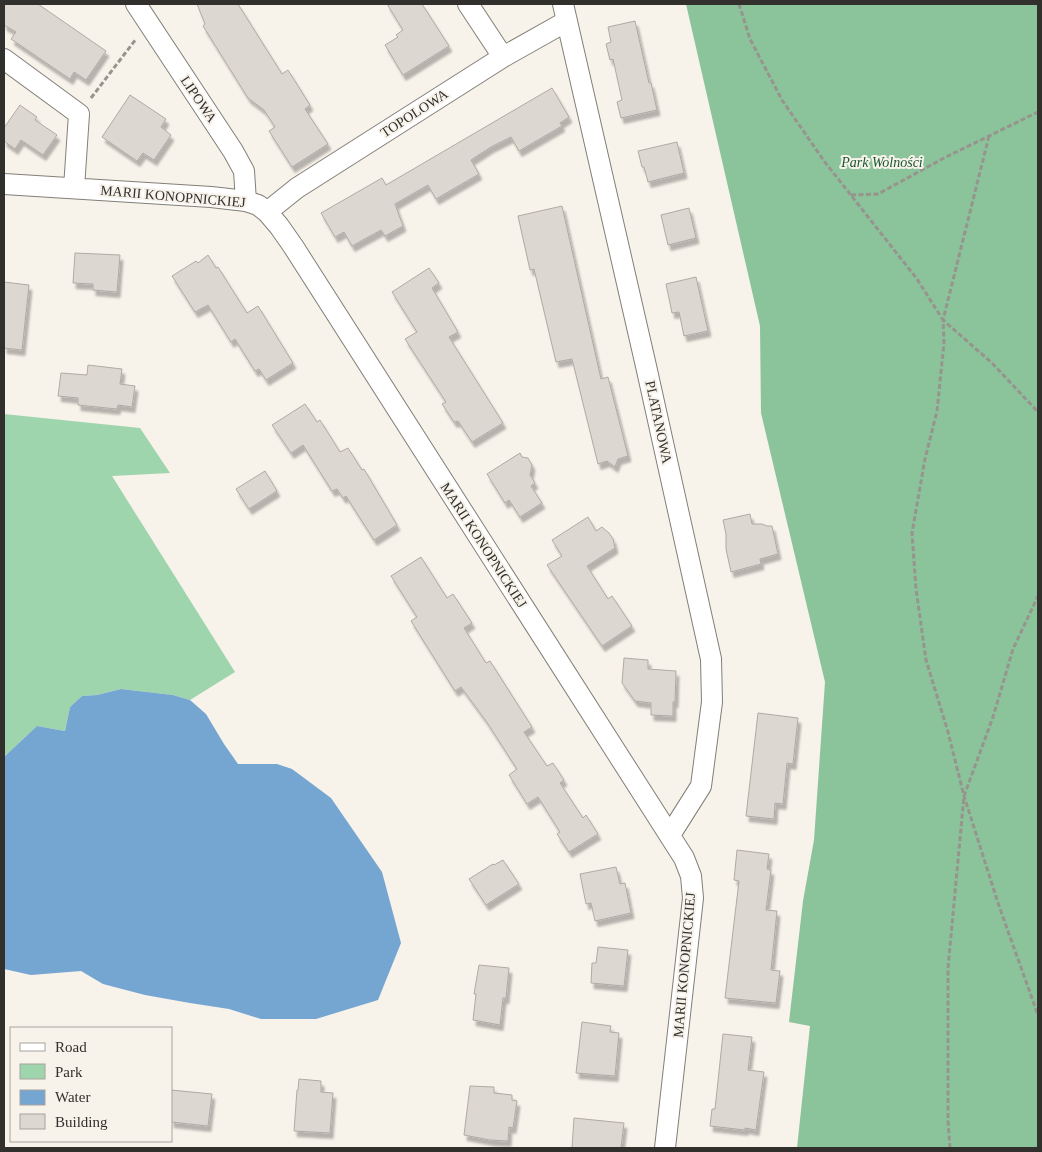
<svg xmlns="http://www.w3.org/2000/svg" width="1042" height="1152" font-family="Georgia,serif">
  <defs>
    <filter id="shadow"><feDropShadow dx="3" dy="5.5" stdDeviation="1" flood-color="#0004"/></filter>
  </defs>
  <rect width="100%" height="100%" fill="#f7f2ea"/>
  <!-- green -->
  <path fill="#9fd5ad" d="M 4,414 L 140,428 L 170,473 L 112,476 L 235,672 L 190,700 L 173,695 L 121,689 L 97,695 L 82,696 L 70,707 L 65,731 L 37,726 L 4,757 Z"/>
  <!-- forest -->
  <path fill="#8bc39b" d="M 686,4 L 1038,4 L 1038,1148 L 797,1148 L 810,1026 L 789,1022 L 803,901 L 814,840 L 825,682 L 761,413 L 760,326 Z"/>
  <!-- water -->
  <path fill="#75a5d1" d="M 121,689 L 173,695 L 190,700 L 206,714 L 224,744 L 238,764 L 277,764 L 292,769 L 331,798 L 382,872 L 401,943 L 378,1000 L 316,1019 L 261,1019 L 229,1009 L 190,1003 L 145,995 L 103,984 L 81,971 L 31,975 L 4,969 L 4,757 L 37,726 L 65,731 L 70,707 L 82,696 L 97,695 Z"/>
  <!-- building -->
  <path fill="#dcd7d0" stroke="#afaaa3" filter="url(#shadow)" d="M 4,4 L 38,4 L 106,51 L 86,80 L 74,72 L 70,79 L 11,39 L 16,32 L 4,25 Z
    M 197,4 L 238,4 L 282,74 L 288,70 L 310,105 L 305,109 L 328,144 L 292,167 L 269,131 L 275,127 L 264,110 L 248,98 L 203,26 L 205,24 Z
    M 387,4 L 422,4 L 449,46 L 403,75 L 385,45 L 398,37 L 396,35 L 403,30 Z
    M 635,21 L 649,83 L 651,83 L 657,110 L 621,118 L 617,102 L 622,100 L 613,59 L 610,60 L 606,44 L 611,42 L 608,27 Z
    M 552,88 L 569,117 L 560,123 L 562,126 L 519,151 L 511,137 L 491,147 L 471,160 L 479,174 L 436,199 L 428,185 L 395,204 L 403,226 L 385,236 L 381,230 L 352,246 L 344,232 L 335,237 L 321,213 L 382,178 L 386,185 Z
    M 130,95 L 166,119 L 161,127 L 171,135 L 154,160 L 143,153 L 137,161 L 102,137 Z
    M 20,105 L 37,117 L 35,120 L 57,135 L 43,155 L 21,140 L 15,149 L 4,141 L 4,128 Z
    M 677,142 L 684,173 L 648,182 L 644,167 L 642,167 L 638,151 Z
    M 562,206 L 601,379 L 608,377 L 628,456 L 618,459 L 615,467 L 607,461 L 598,464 L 572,359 L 556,362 L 534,269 L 530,270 L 518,216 Z
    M 689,208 L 696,238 L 668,245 L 661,215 Z
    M 75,253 L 120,255 L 117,292 L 93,290 L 93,284 L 73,283 Z
    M 208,255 L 216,268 L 218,267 L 247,313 L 258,306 L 293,363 L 266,380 L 259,369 L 255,371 L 235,339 L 231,342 L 208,305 L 195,312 L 172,276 L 196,261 L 198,263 Z
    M 429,268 L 439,283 L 432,288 L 458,332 L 449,337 L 503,423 L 472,442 L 458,421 L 454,422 L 442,404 L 446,402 L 405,339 L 417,332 L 392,292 Z
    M 696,277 L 708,331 L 684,336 L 679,312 L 672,313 L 666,284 Z
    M 4,282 L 29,285 L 22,350 L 4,348 Z
    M 88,365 L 122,369 L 120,384 L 135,386 L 132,407 L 118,405 L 117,409 L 78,405 L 78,398 L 58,396 L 61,373 L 87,375 Z
    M 305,404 L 317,422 L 320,420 L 340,452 L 348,448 L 362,470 L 364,469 L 397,525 L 374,540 L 346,496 L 343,498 L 337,489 L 332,491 L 303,445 L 291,453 L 272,425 Z
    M 520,453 L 522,457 L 528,458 L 532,465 L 530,475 L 535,483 L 531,486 L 542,503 L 520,517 L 509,500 L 505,503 L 487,474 Z
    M 265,471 L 277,491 L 249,509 L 236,489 Z
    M 750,514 L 752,524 L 762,524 L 767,526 L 772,526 L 778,554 L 760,559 L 761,564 L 731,572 L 726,549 L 726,534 L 723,520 Z
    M 588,517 L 596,531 L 602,527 L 609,533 L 613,539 L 615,548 L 587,566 L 608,599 L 612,596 L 632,626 L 602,646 L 547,565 L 562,556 L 552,540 Z
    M 421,557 L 447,598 L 453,594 L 472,623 L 464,628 L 486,663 L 490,661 L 532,727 L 524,732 L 547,766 L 553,763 L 564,780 L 560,783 L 583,818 L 586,815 L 598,834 L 569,852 L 557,834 L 560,832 L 538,797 L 527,804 L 509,775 L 517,769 L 486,721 L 461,687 L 455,691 L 411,621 L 417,617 L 391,576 Z
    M 624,658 L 648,660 L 648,669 L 676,671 L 675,702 L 673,702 L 673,716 L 651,715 L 651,703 L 635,701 L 622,683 Z
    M 758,713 L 798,718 L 793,764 L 787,763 L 783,804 L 775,803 L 774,819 L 746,816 Z
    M 737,850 L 769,854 L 767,869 L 771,870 L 766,910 L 777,911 L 771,970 L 780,971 L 776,1003 L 725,998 L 739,881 L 734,880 Z
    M 503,860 L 519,884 L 486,905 L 469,879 L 493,864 L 494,865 Z
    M 616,867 L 620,884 L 625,883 L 631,913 L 595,921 L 591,903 L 586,904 L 580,874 Z
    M 598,947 L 628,950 L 624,986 L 591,983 L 592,963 L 596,963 Z
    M 479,965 L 509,968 L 506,998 L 503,998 L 500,1025 L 473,1020 L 476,994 L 474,994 Z
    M 582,1022 L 611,1026 L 610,1032 L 619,1033 L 615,1076 L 576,1073 Z
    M 723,1034 L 752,1037 L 748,1070 L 764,1072 L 756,1130 L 745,1128 L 745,1130 L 710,1126 L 712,1109 L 715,1109 Z
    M 299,1079 L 321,1081 L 321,1092 L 333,1093 L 330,1133 L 294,1131 L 297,1090 L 298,1090 Z
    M 470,1086 L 494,1087 L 494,1093 L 512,1095 L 512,1100 L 517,1101 L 513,1128 L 509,1127 L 508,1141 L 490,1140 L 464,1135 Z
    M 171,1090 L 212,1094 L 208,1126 L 171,1122 Z
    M 574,1118 L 624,1123 L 621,1148 L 572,1148 Z"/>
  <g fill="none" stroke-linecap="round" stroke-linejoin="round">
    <defs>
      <path id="street" d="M 136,4 L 233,151 L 244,171 L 246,201
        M 468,4 L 503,57
        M 563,4 L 646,366 L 711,659 L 712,702 L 701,786 L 670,835
        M 4,59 L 79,114 L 74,188
        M 4,184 L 211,197 L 246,201 L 258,205 L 267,212 L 279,226 L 293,246 L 684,858 L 691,876 L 693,898 L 665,1148
        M 267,212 L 297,188 L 503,57 L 567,21"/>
    </defs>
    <!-- street casing -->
    <use href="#street" stroke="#837f78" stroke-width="22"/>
    <!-- path -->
    <path stroke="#97948e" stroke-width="3" stroke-dasharray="5 2.5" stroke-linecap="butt" d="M 739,4 L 750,39 L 782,100 L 824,161 L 917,279 L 943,320 L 944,343 L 937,411 L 925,459 L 912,533 L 916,589 L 926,660 L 948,732 L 964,796 L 999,906 L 1038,1015
      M 91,98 L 136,39
      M 989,136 L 943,320 L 992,363 L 1038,412
      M 851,195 L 878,194 L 944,158 L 1038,112
      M 950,1148 L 948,1121 L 948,968 L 964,796 L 993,717 L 1013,649 L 1038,596"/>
    <!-- street -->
    <use href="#street" stroke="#fff" stroke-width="20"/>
  </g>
  <g text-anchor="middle" stroke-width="4" stroke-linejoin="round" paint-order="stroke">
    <!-- street labels -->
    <g font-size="14" fill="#32302d" stroke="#f7f2ea">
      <text transform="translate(199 99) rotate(56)" y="5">LIPOWA</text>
      <text transform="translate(414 113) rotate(-33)" y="5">TOPOLOWA</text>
      <text transform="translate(173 196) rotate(5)" y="5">MARII KONOPNICKIEJ</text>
      <text transform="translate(659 422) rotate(78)" y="5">PLATANOWA</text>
      <text transform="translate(484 545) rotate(57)" y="5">MARII KONOPNICKIEJ</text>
      <text transform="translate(684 965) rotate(-85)" y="5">MARII KONOPNICKIEJ</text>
    </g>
    <!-- park labels -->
    <g font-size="14" font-style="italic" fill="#185730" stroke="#f7f2ea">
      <text x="882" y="167">Park Wolności</text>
    </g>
  </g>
  <!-- border -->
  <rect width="1042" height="1152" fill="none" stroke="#32302d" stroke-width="10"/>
  <!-- legend -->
  <rect x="10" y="1027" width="162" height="115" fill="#f7f2ea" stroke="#a8a49e"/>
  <rect x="20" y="1043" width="25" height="8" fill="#ffffff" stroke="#a8a49e"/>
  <text x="55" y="1052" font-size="15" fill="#32302d">Road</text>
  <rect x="20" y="1064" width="25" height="15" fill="#9fd5ad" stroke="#a8a49e"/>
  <text x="55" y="1077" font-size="15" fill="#32302d">Park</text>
  <rect x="20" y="1090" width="25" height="15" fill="#75a5d1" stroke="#a8a49e"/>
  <text x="55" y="1102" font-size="15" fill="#32302d">Water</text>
  <rect x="20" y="1114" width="25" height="15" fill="#dcd7d0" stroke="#a8a49e"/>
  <text x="55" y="1127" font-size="15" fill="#32302d">Building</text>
</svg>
